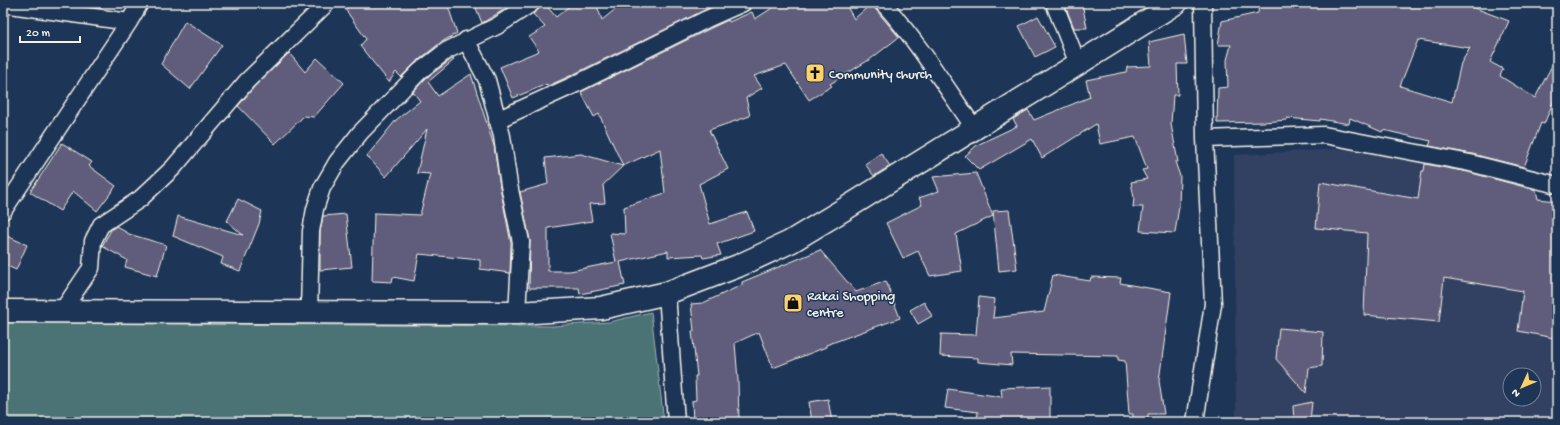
<svg xmlns="http://www.w3.org/2000/svg" width="1560" height="425" font-family="'Gochi Hand',sans-serif">
  <rect width="100%" height="100%" fill="#1d3557"/>
  <filter id="ink" filterUnits="userSpaceOnUse"><feTurbulence type="fractalNoise" baseFrequency=".025" numOctaves="2"/><feDisplacementMap in="SourceGraphic" scale="8" xChannelSelector="R" yChannelSelector="G"/><feConvolveMatrix kernelMatrix="1 2 1 2 8 2 1 2 1" color-interpolation-filters="sRGB"/></filter>
  <g filter="url(#ink)">
    <!-- built -->
    <path fill="#314162" fill-rule="evenodd" d="M 1370,147 L 1557,204 L 1557,422 L 1236,422 L 1234,155 ZM 1510,375 L 1534,375 L 1534,399 L 1510,399 Z"/>
    <!-- green -->
    <path fill="#4b7376" stroke="#a0b2af" d="M 651,312 L 664,422 L 3,422 L 3,323 L 552,326 L 609,322 Z"/>
    <g fill="none" stroke-linecap="round" stroke-linejoin="round">
      <!-- stream -->
      <path stroke="#8da1b3" stroke-width="6" d="M 1554,3 L 1557,4"/>
    </g>
    <!-- building -->
    <path fill="#605d7b" stroke="#f4f1e8" fill-rule="evenodd" d="M 353,3 L 447,3 L 457,33 L 440,43 L 414,64 L 401,77 L 396,72 L 389,82 L 360,46 L 366,39 L 345,9 Z
      M 474,3 L 515,3 L 482,23 Z
      M 541,3 L 544,3 L 556,17 L 573,3 L 596,3 L 602,20 L 623,3 L 714,3 L 715,5 L 572,75 L 548,86 L 547,84 L 513,98 L 500,67 L 539,51 L 529,37 L 545,27 L 533,14 L 540,8 Z
      M 780,3 L 845,3 L 854,19 L 871,4 L 899,37 L 872,58 L 830,84 L 832,86 L 809,100 L 786,65 L 754,76 L 762,88 L 746,98 L 750,116 L 709,130 L 728,169 L 699,184 L 710,224 L 747,212 L 754,231 L 717,244 L 721,255 L 703,258 L 702,255 L 668,257 L 668,251 L 620,262 L 625,285 L 580,294 L 579,288 L 529,288 L 530,240 L 520,192 L 548,184 L 545,158 L 581,154 L 623,166 L 599,114 L 594,117 L 581,92 L 711,28 L 728,20 L 729,22 L 752,12 L 755,19 ZM 660,149 L 665,193 L 624,207 L 625,234 L 610,233 L 616,262 L 570,271 L 548,271 L 548,228 L 592,221 L 589,204 L 605,203 L 603,185 L 623,166 Z
      M 1064,3 L 1082,3 L 1087,28 L 1074,28 Z
      M 1259,3 L 1473,3 L 1472,7 L 1509,21 L 1490,62 L 1503,69 L 1500,76 L 1535,98 L 1557,56 L 1557,93 L 1544,124 L 1541,123 L 1524,167 L 1472,154 L 1429,146 L 1431,141 L 1383,130 L 1382,132 L 1350,118 L 1349,124 L 1320,119 L 1320,121 L 1287,118 L 1287,120 L 1264,122 L 1217,123 L 1218,88 L 1228,87 L 1227,60 L 1231,45 L 1218,45 L 1222,21 L 1258,13 ZM 1418,40 L 1470,48 L 1461,63 L 1452,102 L 1400,86 Z
      M 1038,16 L 1055,47 L 1035,57 L 1019,26 Z
      M 185,21 L 222,45 L 190,89 L 161,64 Z
      M 1184,34 L 1187,64 L 1177,64 L 1178,95 L 1173,95 L 1171,124 L 1178,162 L 1175,162 L 1180,176 L 1179,206 L 1175,233 L 1140,231 L 1143,207 L 1133,207 L 1134,198 L 1131,182 L 1147,179 L 1142,170 L 1147,169 L 1135,137 L 1100,144 L 1096,124 L 1042,158 L 1032,139 L 979,170 L 965,156 L 977,145 L 1017,126 L 1013,119 L 1028,110 L 1034,120 L 1090,97 L 1086,80 L 1126,72 L 1127,67 L 1151,66 L 1149,42 Z
      M 289,53 L 305,72 L 317,58 L 344,83 L 314,117 L 304,116 L 275,144 L 238,106 L 254,87 Z
      M 452,59 L 454,60 L 428,82 L 438,96 L 471,74 L 494,146 L 500,187 L 511,243 L 510,273 L 480,269 L 480,260 L 419,254 L 414,281 L 393,277 L 392,282 L 372,281 L 374,213 L 420,215 L 430,174 L 417,173 L 427,129 L 386,177 L 367,156 L 396,120 L 420,101 L 413,92 L 426,78 Z
      M 62,143 L 92,162 L 89,166 L 116,186 L 97,211 L 73,191 L 60,211 L 30,192 Z
      M 881,153 L 890,166 L 874,176 L 865,164 Z
      M 1425,164 L 1468,172 L 1536,190 L 1538,199 L 1557,201 L 1557,295 L 1554,338 L 1518,331 L 1523,291 L 1444,278 L 1439,322 L 1364,315 L 1367,233 L 1316,228 L 1320,182 L 1418,199 L 1422,171 L 1424,171 Z
      M 976,173 L 993,216 L 956,234 L 962,271 L 930,276 L 918,251 L 903,258 L 886,223 L 922,205 L 919,198 L 939,191 L 933,177 Z
      M 238,199 L 262,211 L 259,224 L 240,271 L 221,264 L 223,257 L 173,236 L 178,216 L 243,235 L 227,221 Z
      M 1009,210 L 1017,269 L 999,271 L 993,211 Z
      M 346,214 L 352,267 L 320,270 L 320,232 L 323,216 Z
      M 116,226 L 129,234 L 166,245 L 157,276 L 125,267 L 127,260 L 102,246 L 111,230 Z
      M 7,236 L 27,245 L 16,270 L 3,264 L 3,245 Z
      M 820,250 L 856,292 L 886,281 L 900,318 L 826,345 L 826,347 L 773,368 L 759,332 L 735,343 L 738,380 L 739,421 L 693,422 L 692,401 L 696,400 L 695,376 L 697,376 L 692,331 L 694,331 L 691,304 L 703,303 L 742,285 L 742,282 Z
      M 1053,275 L 1090,281 L 1091,277 L 1121,278 L 1120,283 L 1171,292 L 1159,381 L 1164,414 L 1148,414 L 1148,422 L 1133,422 L 1133,414 L 1129,414 L 1125,361 L 1118,360 L 1118,356 L 1011,354 L 1012,365 L 978,362 L 978,358 L 940,356 L 941,334 L 976,335 L 979,297 L 995,299 L 993,318 L 1044,312 Z
      M 924,302 L 932,316 L 918,324 L 910,310 Z
      M 1279,328 L 1323,332 L 1322,366 L 1309,368 L 1306,393 L 1276,359 Z
      M 1050,386 L 1050,422 L 977,422 L 978,412 L 945,408 L 948,389 L 1002,397 L 1001,388 Z
      M 828,399 L 832,422 L 812,422 L 809,402 Z
      M 1312,402 L 1310,421 L 1294,422 L 1293,406 Z"/>
    <g fill="none" stroke-linecap="round" stroke-linejoin="round">
      <defs>
        <path id="street" d="M 883,3 C 918,42 945,86 975,129
          M 1054,3 L 1078,64
          M 3,4 L 129,22
          M 466,40 L 487,80 L 502,136 L 509,185 L 521,242 L 517,313
          M 497,120 L 576,84 L 707,19 L 743,3
          M 1205,139 L 1324,135 L 1470,163 L 1557,185
          M 3,211 L 129,22 L 140,3
          M 667,293 L 676,422
          M 62,311 L 91,268 L 93,241 L 101,225 L 140,199 L 173,168 L 247,81 L 327,3
          M 309,313 L 311,231 L 315,209 L 322,188 L 337,162 L 360,133 L 420,71 L 446,51 L 497,26 L 532,3
          M 1195,422 L 1213,304 L 1205,139 L 1203,3"/>
        <path id="secondary" d="M 3,311 L 517,313 L 601,308 L 667,293 L 738,266 L 790,242 L 848,207 L 1176,3"/>
      </defs>
      <!-- street casing -->
      <use href="#street" stroke="#f4f1e8" stroke-width="19"/>
      <!-- secondary casing -->
      <use href="#secondary" stroke="#f4f1e8" stroke-width="25"/>
      <!-- street -->
      <use href="#street" stroke="#1d3557" stroke-width="16"/>
      <!-- secondary -->
      <use href="#secondary" stroke="#1d3557" stroke-width="22"/>
    </g>
  </g>
  <!-- icons -->
  <defs>
    <symbol id="church-square" viewBox="-11 -11 22 22"><rect x="-9" y="-9" width="18" height="18" rx="4" fill="#ffd166" stroke="#1d3557"/><path d="M-1.2-6h2.4v3.5h3.3v2.4h-3.3V6h-2.4V-.1h-3.3v-2.4h3.3Z" fill="#111"/></symbol>
    <symbol id="shop-square" viewBox="-11 -11 22 22"><rect x="-9" y="-9" width="18" height="18" rx="4" fill="#ffd166" stroke="#1d3557"/><path d="M-5-2.5h2.3a2.7 3.5 0 0 1 5.4 0H5L5.5 6h-11ZM-1.5-2.5h3a1.5 2.3 0 0 0-3 0Z" fill="#111"/></symbol>
  </defs>
  <g fill-rule="evenodd">
    <use href="#church-square" x="804" y="62" width="22" height="22"/>
    <use href="#shop-square" x="782" y="292" width="22" height="22"/>
  </g>
  <g text-anchor="middle" stroke-width="3" stroke-linejoin="round" paint-order="stroke">
    <!-- poi labels -->
    <g font-size="14" fill="#f4f1e8" stroke="#1d3557" text-anchor="start">
      <text x="829" y="78">Community church</text>
      <text x="807" y="300">Rakai Shopping<tspan x="807" dy="16">centre</tspan></text>
    </g>
  </g>
  <!-- margin -->
  <rect width="1560" height="425" fill="none" stroke="#1d3557" stroke-width="16"/>
  <rect x="8" y="8" width="1544" height="409" fill="none" stroke="#f4f1e8" stroke-width="1.5" filter="url(#ink)"/>
  <!-- north arrow -->
  <g transform="translate(1522 387) rotate(226)"><circle r="19" fill="#1d3557" stroke="#738091"/>
  <path d="M0-3L7 15L0 10L-7 15Z" fill="#ffd166"/>
  <text y="-6" font-size="11" font-weight="bold" text-anchor="middle" fill="#f4f1e8">N</text>
  </g>
  <!-- scale -->
  <path d="M20 36v6h60v-6" fill="none" stroke="#f4f1e8" stroke-width="2"/>
  <text x="26" y="36" font-size="12" fill="#f4f1e8" stroke="#1d3557" stroke-width="3" paint-order="stroke">20 m</text>
</svg>
